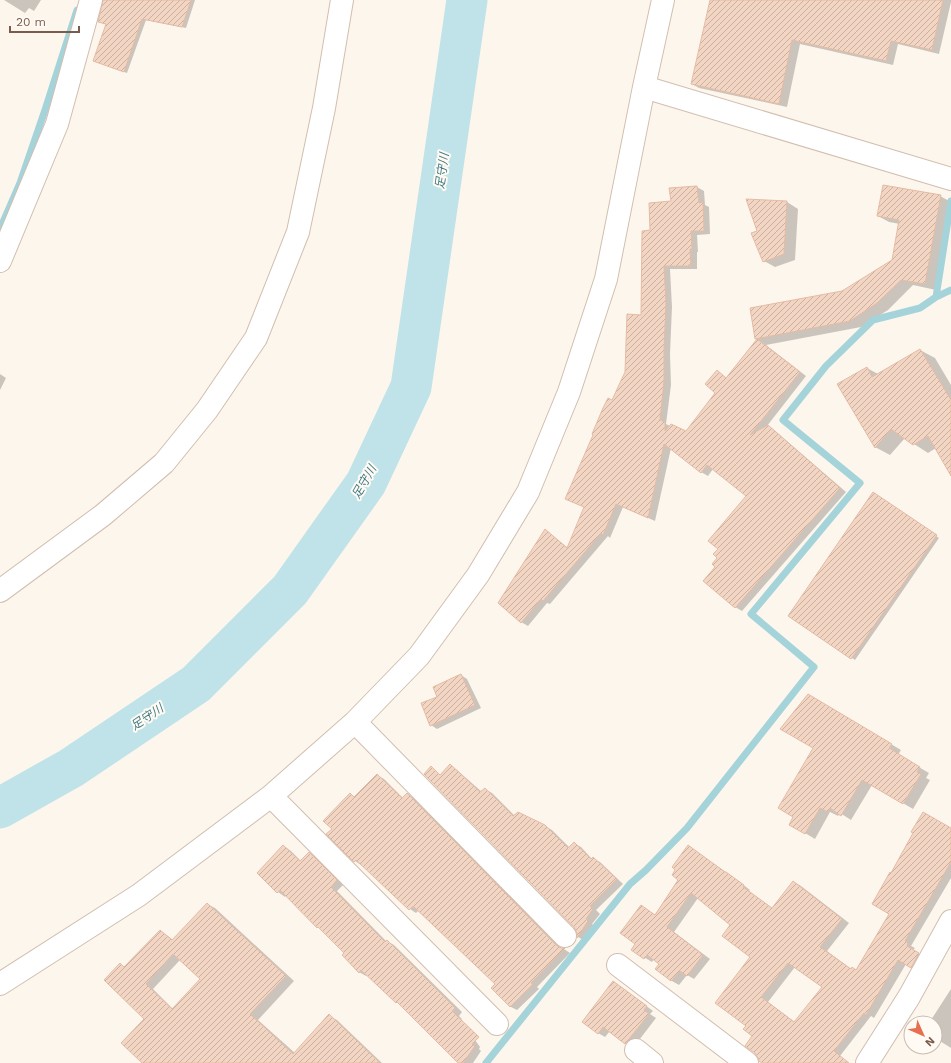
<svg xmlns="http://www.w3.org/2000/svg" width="951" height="1063" font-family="'Work Sans','Noto Sans JP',sans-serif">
  <defs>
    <pattern id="building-hatch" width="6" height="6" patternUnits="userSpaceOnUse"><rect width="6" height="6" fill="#f3d5c3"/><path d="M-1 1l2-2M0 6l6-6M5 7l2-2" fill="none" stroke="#cab0a1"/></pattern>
  </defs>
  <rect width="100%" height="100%" fill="#fdf6ec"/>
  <!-- shadow -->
  <path fill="#0003" fill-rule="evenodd" d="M 4,0 L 41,0 L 34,11 L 29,8 L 25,13 Z
    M 104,0 L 195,0 L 186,28 L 146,20 L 127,73 L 94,61 L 107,25 L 99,21 Z
    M 711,0 L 951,0 L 951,2 L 939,54 L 898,44 L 893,65 L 800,44 L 787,107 L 699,88 L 692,84 Z
    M 697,187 L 704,191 L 705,205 L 709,207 L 710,234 L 697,235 L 698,252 L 697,252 L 697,269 L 670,269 L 672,307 L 670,354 L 671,385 L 666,424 L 670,426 L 686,432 L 717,392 L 717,371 L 728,379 L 758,339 L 756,338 L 842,292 L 893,260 L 900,224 L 889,222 L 878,216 L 940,196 L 951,202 L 951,204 L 936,290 L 913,285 L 888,310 L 861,327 L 766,345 L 806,376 L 767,426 L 774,430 L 846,492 L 742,611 L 735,607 L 716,567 L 719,558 L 719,549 L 748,496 L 713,469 L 708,476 L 701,472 L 671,448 L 655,521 L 623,507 L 610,538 L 608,536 L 550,604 L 547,603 L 528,626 L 521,622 L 545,530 L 551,534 L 568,548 L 585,508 L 613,401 L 626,372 L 642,316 L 651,231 L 672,202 L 671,189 Z
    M 747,200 L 787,202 L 798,209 L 795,260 L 775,267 L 764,261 L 759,231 Z
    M 920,350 L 935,358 L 951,385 L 951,474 L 936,448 L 928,453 L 914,444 L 905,438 L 890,455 L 875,447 L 867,368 L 878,374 Z
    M 0,374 L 6,378 L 0,390 Z
    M 877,495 L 939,538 L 855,660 L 789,616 Z
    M 461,675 L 467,679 L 481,708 L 437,729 L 431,725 L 439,698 Z
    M 808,695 L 901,750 L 898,755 L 929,773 L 926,778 L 930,780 L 913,809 L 872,785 L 851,820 L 840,813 L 838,816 L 830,812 L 815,839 L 790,824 L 794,817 L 814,748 Z
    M 450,766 L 457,770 L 482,792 L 485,789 L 492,793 L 515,816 L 545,826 L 552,830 L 570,848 L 574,843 L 581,847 L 592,859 L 600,862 L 623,884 L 596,910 L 600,914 L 592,924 L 594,926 L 585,941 L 578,937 L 578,932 L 575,927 L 431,768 L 441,775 Z
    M 377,775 L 384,779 L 403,798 L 407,794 L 414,798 L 562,949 L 564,949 L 570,953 L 537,987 L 539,989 L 517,1010 L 511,1007 L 492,988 L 496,984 L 419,910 L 416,913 L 410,909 L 362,864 L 361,865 L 355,861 L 328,834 L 333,829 L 350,795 L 356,798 Z
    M 951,829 L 951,878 L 911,946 L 915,948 L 913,950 L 925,958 L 918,971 L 906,964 L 874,1018 L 871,1016 L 840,1056 L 849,1063 L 763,1063 L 754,1036 L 747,1026 L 752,957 L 731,925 L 698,898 L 674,932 L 710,959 L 694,979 L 687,975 L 679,985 L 672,981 L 657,969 L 660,964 L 654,959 L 652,962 L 632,950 L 636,944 L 642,906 L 655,915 L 679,879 L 688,846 L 733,877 L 750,890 L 749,891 L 773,909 L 794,882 L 801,886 L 849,923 L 827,951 L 851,969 L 857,971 L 890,914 L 892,874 ZM 795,967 L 823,987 L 795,1022 L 768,1002 Z
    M 284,846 L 291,851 L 301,861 L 309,853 L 316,857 L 343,885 L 337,891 L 387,942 L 387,941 L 394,945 L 462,1012 L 459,1016 L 462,1019 L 461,1020 L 480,1047 L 479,1049 L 481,1051 L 473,1063 L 459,1063 L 376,981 L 368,975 L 366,976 L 359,972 L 345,953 L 323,930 L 318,927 L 286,895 L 285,897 L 278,892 L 258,873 Z
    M 207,904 L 215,908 L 294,981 L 258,1020 L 295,1053 L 329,1016 L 337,1020 L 382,1063 L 143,1063 L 146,1019 L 120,964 L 126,968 L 160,931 L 168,936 L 173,940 ZM 180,960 L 201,979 L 173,1009 L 153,989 Z
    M 613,982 L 620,986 L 653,1011 L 650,1014 L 656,1018 L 633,1048 L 610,1031 L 605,1037 L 598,1033 Z
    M 951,989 L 951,1048 L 935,1038 L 935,1023 L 929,1023 Z"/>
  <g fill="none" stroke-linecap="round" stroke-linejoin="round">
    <!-- stream -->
    <path stroke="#a5d3da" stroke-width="7" d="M 0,229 L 20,183 L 45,110 L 77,10
      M 936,297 L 951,201
      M 486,1063 L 630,884 L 646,870 L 687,828 L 814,667 L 751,614 L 860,483 L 783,420 L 826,366 L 873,320 L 920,308 L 936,297 L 951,290"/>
    <!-- river -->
    <path stroke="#bfe3e8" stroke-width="41" d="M 0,808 L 71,768 L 196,684 L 290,590 L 366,483 L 411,387 L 467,0"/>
  </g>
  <!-- building -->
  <path fill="url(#building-hatch)" stroke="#e6bba3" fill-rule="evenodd" d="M 103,0 L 191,0 L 182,27 L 142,19 L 124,72 L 93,61 L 106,24 L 98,22 Z
    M 710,0 L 943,0 L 932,50 L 891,41 L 886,61 L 792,40 L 779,104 L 691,84 Z
    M 883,185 L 941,195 L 925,284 L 901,280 L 877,303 L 850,321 L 755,339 L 750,308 L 842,291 L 892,260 L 899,220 L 877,216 Z
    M 697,186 L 699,203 L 703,202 L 704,231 L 691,231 L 692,249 L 690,249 L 691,266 L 664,266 L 666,303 L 664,350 L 664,381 L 660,420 L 665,422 L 665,431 L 671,424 L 686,431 L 715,393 L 705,384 L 717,370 L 726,378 L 757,339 L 800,372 L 750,435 L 768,425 L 840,488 L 735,608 L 703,581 L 715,567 L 712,564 L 717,558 L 713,554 L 718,549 L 708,541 L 746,496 L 707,465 L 701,473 L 664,444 L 648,518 L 616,504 L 603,535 L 601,533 L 543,601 L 541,599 L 521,623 L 498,603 L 545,529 L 567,548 L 584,507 L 565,499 L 593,435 L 592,434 L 603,408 L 608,398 L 612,400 L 625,372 L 627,314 L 641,315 L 642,231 L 650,230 L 649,203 L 671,201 L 669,188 Z
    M 746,199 L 787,201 L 784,254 L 763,262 L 751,233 L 757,231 Z
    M 920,349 L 951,400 L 951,476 L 928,436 L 913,445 L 891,429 L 875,448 L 837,384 L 867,367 L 872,377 Z
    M 873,492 L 937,535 L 851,659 L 788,616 Z
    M 461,674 L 475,705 L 430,726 L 421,703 L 437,697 L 433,687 Z
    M 808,694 L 892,744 L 889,748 L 920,767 L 917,772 L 921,774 L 903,804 L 862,780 L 841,816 L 830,808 L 828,812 L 820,808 L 805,834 L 789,825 L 793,817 L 778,808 L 813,748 L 780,729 Z
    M 450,764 L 480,792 L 485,788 L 513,816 L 518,812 L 545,825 L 568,848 L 574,842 L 591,859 L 593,857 L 617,879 L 590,906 L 593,909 L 586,919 L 588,921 L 577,938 L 577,933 L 574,927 L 424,774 L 431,766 L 440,775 Z
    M 377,774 L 402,798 L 407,793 L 556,945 L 561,948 L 565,948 L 531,983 L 533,984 L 510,1007 L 491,988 L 495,984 L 413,906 L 409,910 L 356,860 L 354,862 L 326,834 L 332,829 L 323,821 L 350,793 L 354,797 Z
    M 923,812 L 951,828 L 951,862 L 905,941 L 908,943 L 907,946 L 919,953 L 911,968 L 898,960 L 866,1015 L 864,1013 L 834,1051 L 849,1063 L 762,1063 L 759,1061 L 758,1058 L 755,1053 L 745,1046 L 752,1036 L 743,1029 L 746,1026 L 715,1003 L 750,957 L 722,936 L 730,925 L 691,893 L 667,927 L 703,955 L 687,976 L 680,971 L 671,981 L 655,969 L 659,964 L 647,955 L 644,959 L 631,950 L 635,944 L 620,933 L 641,905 L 655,915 L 678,880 L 672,875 L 675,870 L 672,867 L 688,845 L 725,872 L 726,872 L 744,885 L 743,887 L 772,908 L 793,881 L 842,919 L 820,947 L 851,969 L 852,967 L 856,970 L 889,914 L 872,904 L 890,872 L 891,873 L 913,833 L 911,832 ZM 788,963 L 822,987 L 794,1022 L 761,997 Z
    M 283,845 L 300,861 L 309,852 L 337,880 L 331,887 L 385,942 L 387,940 L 455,1008 L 452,1011 L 479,1037 L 472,1044 L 475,1046 L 463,1063 L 458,1063 L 397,1002 L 396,1003 L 361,970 L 359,973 L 342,955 L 344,953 L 318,927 L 317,928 L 280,890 L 277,893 L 257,873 Z
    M 207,903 L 286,976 L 250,1014 L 293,1054 L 329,1014 L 380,1063 L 142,1063 L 121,1043 L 144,1019 L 104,980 L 120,963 L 124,967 L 160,930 L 172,940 ZM 173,954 L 200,979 L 172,1009 L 146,984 Z
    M 613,981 L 647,1006 L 644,1010 L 649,1014 L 625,1044 L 603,1027 L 598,1034 L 582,1022 Z"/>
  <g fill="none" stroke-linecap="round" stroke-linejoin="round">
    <defs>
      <path id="minor" d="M 644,87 L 951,179
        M 0,261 L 57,124 L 91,0
        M 0,591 L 103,515 L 164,463 L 207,410 L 256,338 L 298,232 L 324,108 L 342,0
        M 355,722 L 565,936
        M 271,796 L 497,1024
        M 618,965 L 747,1063
        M 0,984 L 139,895 L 271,796 L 355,722 L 419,656 L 478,575 L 528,492 L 569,392 L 606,279 L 644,87 L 663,0
        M 636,1050 L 652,1063
        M 867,1063 L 909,997 L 951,921"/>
    </defs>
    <!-- minor casing -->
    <use href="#minor" stroke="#d1beb0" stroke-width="24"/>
    <!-- minor -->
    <use href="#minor" stroke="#fff" stroke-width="22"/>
  </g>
  <g text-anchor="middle" stroke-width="4" stroke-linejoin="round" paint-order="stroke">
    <!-- water labels -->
    <g font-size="12" font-style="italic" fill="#437c86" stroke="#fffaf3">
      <text transform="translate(442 171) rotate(-82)" y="4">足守川</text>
      <text transform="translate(364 482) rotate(-60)" y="4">足守川</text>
      <text transform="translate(147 717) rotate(-34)" y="4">足守川</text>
    </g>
  </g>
  <!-- north arrow -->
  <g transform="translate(923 1035) rotate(135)"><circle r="19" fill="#fffaf3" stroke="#cabbb1"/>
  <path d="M0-3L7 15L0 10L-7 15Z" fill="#e76f51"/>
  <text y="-6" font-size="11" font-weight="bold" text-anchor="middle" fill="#7a5c4d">N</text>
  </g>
  <!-- scale -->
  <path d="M10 26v6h69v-6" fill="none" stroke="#7a5c4d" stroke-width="2"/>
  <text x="16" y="26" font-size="12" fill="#7a5c4d" stroke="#fffaf3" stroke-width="3" paint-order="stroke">20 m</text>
</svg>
